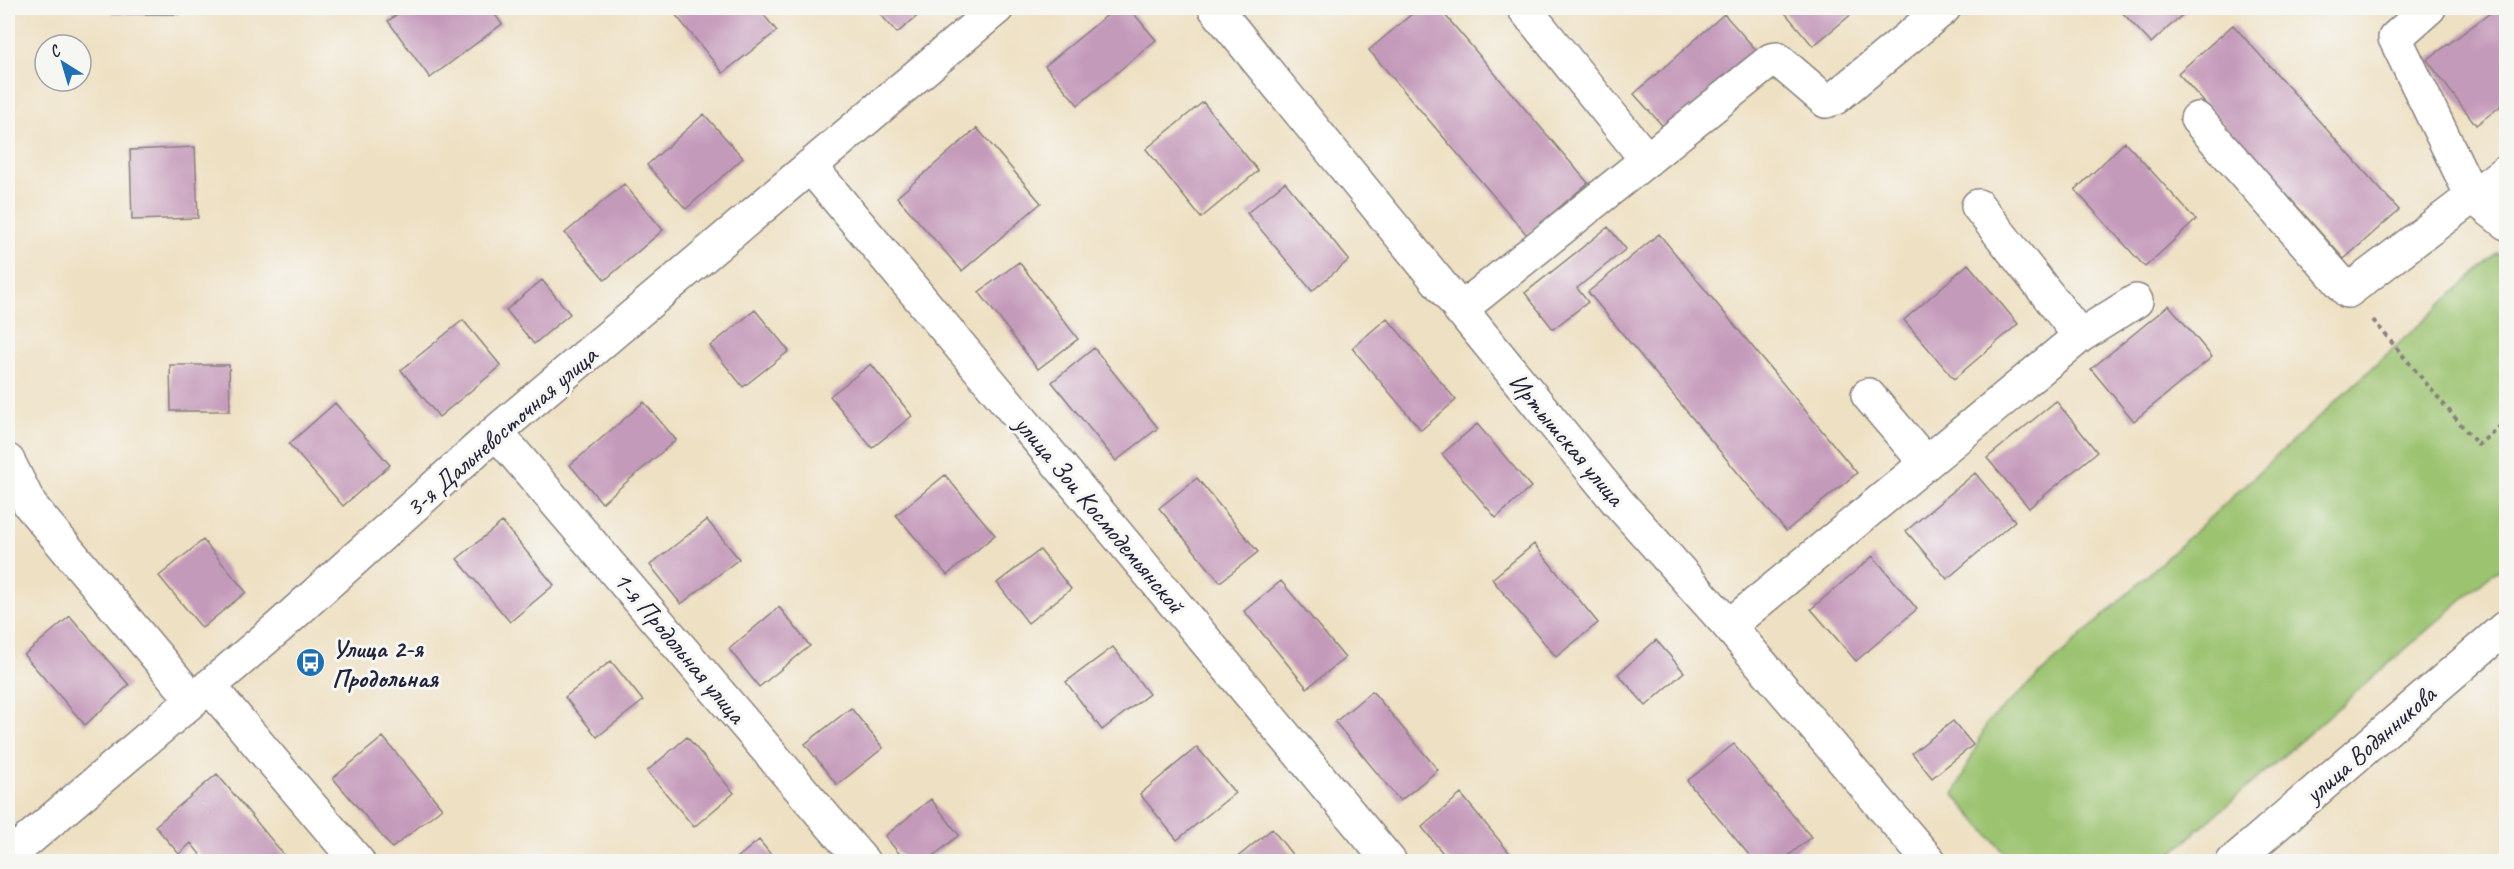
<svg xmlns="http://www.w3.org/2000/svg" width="2514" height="869" font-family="Caveat,sans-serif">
  <rect width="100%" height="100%" fill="#f6f6f2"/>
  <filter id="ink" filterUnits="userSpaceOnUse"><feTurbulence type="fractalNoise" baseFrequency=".0167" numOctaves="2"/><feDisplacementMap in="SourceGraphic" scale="12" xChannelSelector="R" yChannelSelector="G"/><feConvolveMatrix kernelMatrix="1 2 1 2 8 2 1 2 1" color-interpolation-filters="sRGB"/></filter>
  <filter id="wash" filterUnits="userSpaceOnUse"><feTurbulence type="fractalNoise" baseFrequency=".008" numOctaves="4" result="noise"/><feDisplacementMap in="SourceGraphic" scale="24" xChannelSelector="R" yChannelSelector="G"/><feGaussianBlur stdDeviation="1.35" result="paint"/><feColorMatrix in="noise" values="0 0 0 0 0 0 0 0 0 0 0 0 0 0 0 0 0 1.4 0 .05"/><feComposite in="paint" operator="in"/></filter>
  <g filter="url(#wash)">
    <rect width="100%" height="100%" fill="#eee0c2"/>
    <!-- green -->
    <path fill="#9bc36f" stroke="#5e7255" stroke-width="1.5" d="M 2497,253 L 2506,261 L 2506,566 L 2489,576 L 2163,861 L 2011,861 L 1954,795 L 1987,723 Z"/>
    <g id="blocks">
      <!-- building -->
      <path fill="#c49aba" d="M 112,8 L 179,8 L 179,14 L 112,14 Z
        M 406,8 L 490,8 L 502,24 L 430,78 L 388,21 Z
        M 670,8 L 758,8 L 777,31 L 723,73 Z
        M 875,8 L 927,8 L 897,33 Z
        M 1116,8 L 1129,8 L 1156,40 L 1078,105 L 1045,66 Z
        M 1419,8 L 1439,8 L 1588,183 L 1527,235 L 1369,50 Z
        M 1781,8 L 1859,8 L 1813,46 Z
        M 2118,8 L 2190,8 L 2151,43 Z
        M 2497,8 L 2506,8 L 2506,102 L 2476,125 L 2427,60 Z
        M 1724,14 L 1758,52 L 1668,132 L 1634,94 Z
        M 2233,25 L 2399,210 L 2344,259 L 2178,73 Z
        M 1203,102 L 1258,171 L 1201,218 L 1146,149 Z
        M 704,114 L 743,158 L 686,209 L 647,165 Z
        M 977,128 L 1041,203 L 962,271 L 897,197 Z
        M 2125,142 L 2196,220 L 2145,267 L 2075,190 Z
        M 195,147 L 198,218 L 132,220 L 130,150 Z
        M 1285,182 L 1349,260 L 1312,291 L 1247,213 Z
        M 624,184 L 663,230 L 605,280 L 565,233 Z
        M 1608,227 L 1626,249 L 1577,288 L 1588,302 L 1553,329 L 1525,293 Z
        M 1659,234 L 1857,473 L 1786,531 L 1588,292 Z
        M 1019,262 L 1078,339 L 1038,369 L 979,292 Z
        M 1968,264 L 2018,324 L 1954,379 L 1904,320 Z
        M 542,280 L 570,314 L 534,344 L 506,310 Z
        M 2169,305 L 2212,357 L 2134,421 L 2091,369 Z
        M 755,310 L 789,351 L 743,387 L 710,346 Z
        M 1387,318 L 1456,400 L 1421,430 L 1352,348 Z
        M 463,320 L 501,366 L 439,417 L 401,370 Z
        M 1094,348 L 1158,428 L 1116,461 L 1052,382 Z
        M 871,364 L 912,416 L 872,448 L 830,396 Z
        M 170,365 L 229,365 L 230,411 L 171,411 Z
        M 2056,401 L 2097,452 L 2029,508 L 1987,458 Z
        M 644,402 L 676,440 L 602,503 L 570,465 Z
        M 335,403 L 390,465 L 343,506 L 289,444 Z
        M 1477,424 L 1531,487 L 1496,518 L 1442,454 Z
        M 1975,473 L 2015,521 L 1947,579 L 1906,531 Z
        M 945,475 L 995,535 L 947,575 L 896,515 Z
        M 1197,478 L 1258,552 L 1220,582 L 1159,508 Z
        M 707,520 L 739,559 L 681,604 L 650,565 Z
        M 502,522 L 554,585 L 510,622 L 457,559 Z
        M 203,540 L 246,592 L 202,628 L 159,576 Z
        M 1534,544 L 1598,623 L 1556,657 L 1492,579 Z
        M 1040,550 L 1071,589 L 1028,623 L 997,583 Z
        M 1873,556 L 1917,609 L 1856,661 L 1811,609 Z
        M 1281,581 L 1345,658 L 1307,688 L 1244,611 Z
        M 779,607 L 810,646 L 759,687 L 729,649 Z
        M 70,616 L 129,685 L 85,725 L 24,655 Z
        M 1656,640 L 1684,672 L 1646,706 L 1618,674 Z
        M 1113,647 L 1149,694 L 1102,730 L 1066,682 Z
        M 611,661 L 643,701 L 597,737 L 565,697 Z
        M 1372,691 L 1438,770 L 1400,801 L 1335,722 Z
        M 851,708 L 883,748 L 837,785 L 805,744 Z
        M 1953,721 L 1973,745 L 1932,778 L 1912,753 Z
        M 383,737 L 442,808 L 392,848 L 333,778 Z
        M 687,737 L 734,793 L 694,827 L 647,771 Z
        M 1734,744 L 1811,837 L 1781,862 L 1755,862 L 1687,781 Z
        M 1197,747 L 1235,793 L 1177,840 L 1140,794 Z
        M 217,774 L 290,862 L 206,862 L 191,843 L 179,854 L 155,826 Z
        M 1461,794 L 1517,862 L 1450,862 L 1422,827 Z
        M 931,799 L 959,835 L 926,862 L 906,862 L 885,836 Z
        M 1272,829 L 1298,862 L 1235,862 L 1234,860 Z
        M 759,840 L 777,862 L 732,862 Z"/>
    </g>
  </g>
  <g filter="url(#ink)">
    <use href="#blocks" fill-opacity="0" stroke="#88817e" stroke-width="1.5"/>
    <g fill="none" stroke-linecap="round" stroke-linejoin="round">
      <defs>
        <path id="minor" d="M 1215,8 L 1617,501 L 1729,626 L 1930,862
          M 1524,8 L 1647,160
          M 2429,8 L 2395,38 L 2472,196 L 2506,223
          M 2197,119 L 2348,291 L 2506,171
          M 810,166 L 1390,862
          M 1978,206 L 2080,336
          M 1460,310 L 1771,60 L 1777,59 L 1826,101 L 1835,98 L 1944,8
          M 1868,395 L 1926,463
          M 496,432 L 863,862
          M 8,461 L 30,505 L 193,700
          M 1729,626 L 2080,336 L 2136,301
          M 209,686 L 358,862
          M 8,857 L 279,627 L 496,432 L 997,8
          M 2233,862 L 2506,627"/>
      </defs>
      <!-- minor casing -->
      <use href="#minor" stroke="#88817e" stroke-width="36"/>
      <!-- path -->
      <path stroke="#88817e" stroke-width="4" stroke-dasharray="4.5 4.5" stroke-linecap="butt" d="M 2373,320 L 2478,445 L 2506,421"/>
      <!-- minor -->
      <use href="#minor" stroke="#fff" stroke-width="33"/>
    </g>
  </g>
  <!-- icons -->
  <defs>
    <symbol id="bus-disc" viewBox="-11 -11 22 22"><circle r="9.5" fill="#1f6fb2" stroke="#f6f6f2"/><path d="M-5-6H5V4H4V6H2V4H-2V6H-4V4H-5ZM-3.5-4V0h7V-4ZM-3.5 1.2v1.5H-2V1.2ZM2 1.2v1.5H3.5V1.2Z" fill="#fff"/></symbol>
  </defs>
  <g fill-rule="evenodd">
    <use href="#bus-disc" x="294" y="646" width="33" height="33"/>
  </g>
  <g text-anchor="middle" stroke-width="6" stroke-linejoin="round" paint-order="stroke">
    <!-- street labels -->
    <g font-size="26" fill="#22223b" stroke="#f6f6f2">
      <text transform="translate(501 431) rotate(-41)" y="9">3-я Дальневосточная улица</text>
      <text transform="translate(1567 439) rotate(50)" y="9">Иртышская улица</text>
      <text transform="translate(1100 514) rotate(50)" y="9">улица Зои Космодемьянской</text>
      <text transform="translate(680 647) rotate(50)" y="9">1-я Продольная улица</text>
      <text transform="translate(2370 744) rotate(-41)" y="9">улица Водянникова</text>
    </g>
    <!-- poi labels -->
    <g font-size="26" font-weight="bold" fill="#22223b" stroke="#f6f6f2" text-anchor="start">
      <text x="332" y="657">Улица 2-я<tspan x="332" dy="30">Продольная</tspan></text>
    </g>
  </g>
  <!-- margin -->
  <rect width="2514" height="869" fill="none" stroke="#f6f6f2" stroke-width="30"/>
  <!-- north arrow -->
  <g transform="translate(63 63) rotate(323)"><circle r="28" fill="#f6f6f2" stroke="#a1a1a9" stroke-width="1.5"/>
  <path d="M0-4.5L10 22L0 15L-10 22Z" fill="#1f6fb2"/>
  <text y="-9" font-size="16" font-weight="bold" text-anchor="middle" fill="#22223b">С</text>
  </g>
</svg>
